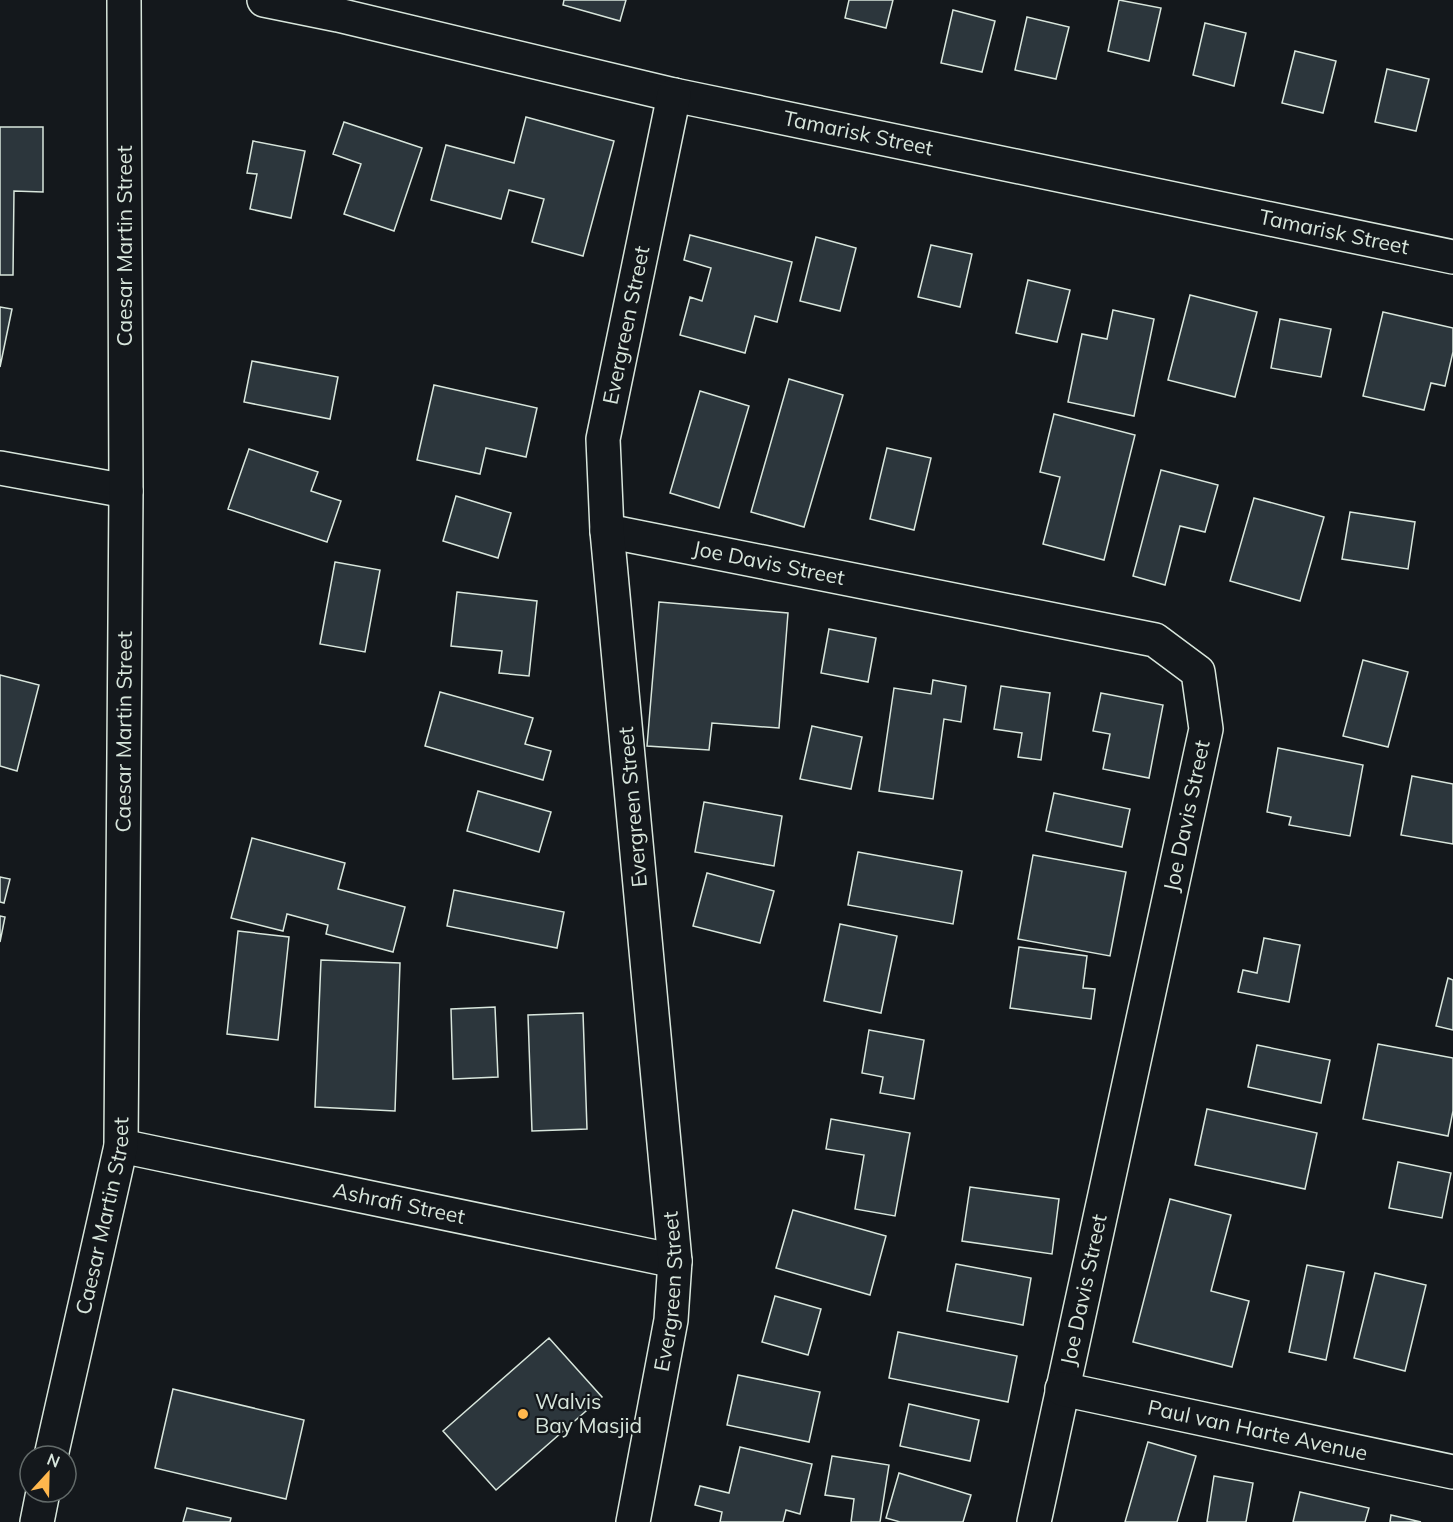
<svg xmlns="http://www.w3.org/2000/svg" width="1453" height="1522" font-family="Mulish,sans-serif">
  <rect width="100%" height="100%" fill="#14181c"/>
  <!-- building -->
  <path fill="#2c363c" stroke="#d8e6dc" stroke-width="1.5" d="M 564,0 L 626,0 L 620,21 L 563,5 Z
    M 849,0 L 893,0 L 886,28 L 845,18 Z
    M 1119,0 L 1161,8 L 1149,61 L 1108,51 Z
    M 953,10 L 995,21 L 982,72 L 941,63 Z
    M 1027,17 L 1069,27 L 1056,79 L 1015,70 Z
    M 1205,23 L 1246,33 L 1234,86 L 1193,75 Z
    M 1295,51 L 1336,61 L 1323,113 L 1282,103 Z
    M 1387,69 L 1429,79 L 1416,131 L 1375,122 Z
    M 526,117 L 614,141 L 583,256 L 532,242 L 544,199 L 509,190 L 501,219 L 431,200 L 446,145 L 514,163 Z
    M 344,122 L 422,148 L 394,231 L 344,214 L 361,164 L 333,154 Z
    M 0,127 L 43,127 L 43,192 L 14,191 L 13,275 L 0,275 Z
    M 253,141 L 305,151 L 291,218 L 250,209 L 257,174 L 247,173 Z
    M 690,235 L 792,262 L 777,322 L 755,316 L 745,353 L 680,335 L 690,297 L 702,301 L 711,268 L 684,260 Z
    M 816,237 L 856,248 L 840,311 L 800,301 Z
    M 931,245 L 972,254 L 960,307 L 918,297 Z
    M 1028,280 L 1070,290 L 1057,342 L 1016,333 Z
    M 1190,295 L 1257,312 L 1235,397 L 1168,380 Z
    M 0,307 L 12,309 L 0,367 Z
    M 1113,310 L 1154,319 L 1134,416 L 1068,402 L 1082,334 L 1107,339 Z
    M 1383,312 L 1453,328 L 1453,352 L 1445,386 L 1431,383 L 1424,410 L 1363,396 Z
    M 1280,319 L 1331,329 L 1321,377 L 1271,368 Z
    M 252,361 L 338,377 L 330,419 L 244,402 Z
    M 789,379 L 843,395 L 804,527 L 751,512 Z
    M 434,385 L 537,408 L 526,457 L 486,448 L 480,474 L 417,460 Z
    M 700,391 L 749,406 L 719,508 L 670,493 Z
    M 1054,414 L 1135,435 L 1104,560 L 1043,544 L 1060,477 L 1040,472 Z
    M 887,448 L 931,458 L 914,530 L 870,519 Z
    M 249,449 L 318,472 L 311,491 L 341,501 L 327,542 L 228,509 Z
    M 1161,470 L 1218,485 L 1205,532 L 1180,526 L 1165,585 L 1133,576 Z
    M 456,496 L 511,513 L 498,558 L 443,541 Z
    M 1254,498 L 1324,517 L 1300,601 L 1230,581 Z
    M 1350,512 L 1415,522 L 1408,569 L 1342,559 Z
    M 335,562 L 380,570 L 365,652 L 320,644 Z
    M 457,592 L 537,601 L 529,676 L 499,673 L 502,651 L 451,646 Z
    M 659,602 L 788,613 L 779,728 L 712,723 L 709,750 L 647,746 Z
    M 829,629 L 876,638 L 868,682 L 821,673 Z
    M 1363,660 L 1408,672 L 1388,747 L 1343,736 Z
    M 0,675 L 39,685 L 17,771 L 0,766 Z
    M 933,680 L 966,686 L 961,722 L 944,719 L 933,799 L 879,791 L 894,688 L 931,694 Z
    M 1001,686 L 1050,693 L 1041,760 L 1018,757 L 1022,733 L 994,729 Z
    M 440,692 L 533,718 L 525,744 L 551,751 L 543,780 L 425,746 Z
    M 1101,693 L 1163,705 L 1149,778 L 1103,769 L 1110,734 L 1093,731 Z
    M 812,726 L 862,737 L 851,789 L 800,779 Z
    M 1278,748 L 1363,765 L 1350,836 L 1289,825 L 1291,817 L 1267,812 Z
    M 1412,776 L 1453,784 L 1453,844 L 1401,835 Z
    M 478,791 L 551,812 L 539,852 L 467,831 Z
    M 1054,793 L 1130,809 L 1122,847 L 1046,831 Z
    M 704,802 L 782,816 L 774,866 L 695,852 Z
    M 252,838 L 345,863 L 338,889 L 405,907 L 393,952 L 326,934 L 328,925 L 287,914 L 283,931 L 231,918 Z
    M 858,852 L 962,871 L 953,924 L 848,905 Z
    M 1033,855 L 1126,872 L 1110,956 L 1018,939 Z
    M 707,873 L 774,891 L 760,943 L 693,926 Z
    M 0,877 L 10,879 L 4,903 L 0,902 Z
    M 454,890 L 564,912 L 557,948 L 447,926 Z
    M 0,916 L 5,917 L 0,942 Z
    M 840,924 L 897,936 L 881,1013 L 824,1001 Z
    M 238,931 L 289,937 L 278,1040 L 227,1034 Z
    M 1264,938 L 1300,945 L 1289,1002 L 1238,992 L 1243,970 L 1257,973 Z
    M 1019,947 L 1087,956 L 1083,988 L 1095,989 L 1091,1019 L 1010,1008 Z
    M 321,960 L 400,963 L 395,1111 L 315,1107 Z
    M 1448,978 L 1453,980 L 1453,1030 L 1436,1026 Z
    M 495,1007 L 498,1077 L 453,1079 L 451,1009 Z
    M 583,1013 L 587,1129 L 532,1131 L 528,1015 Z
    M 869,1030 L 924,1040 L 914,1099 L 880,1093 L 883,1077 L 862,1073 Z
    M 1378,1044 L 1453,1058 L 1453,1111 L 1448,1136 L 1363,1119 Z
    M 1257,1045 L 1330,1060 L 1321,1103 L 1248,1087 Z
    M 1207,1109 L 1317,1133 L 1305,1189 L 1195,1165 Z
    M 831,1119 L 910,1133 L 895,1216 L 855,1209 L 864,1155 L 826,1149 Z
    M 1398,1162 L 1451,1173 L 1442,1218 L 1389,1208 Z
    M 970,1187 L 1059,1199 L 1052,1254 L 962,1241 Z
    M 1170,1199 L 1231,1215 L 1211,1291 L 1249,1301 L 1232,1367 L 1133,1342 Z
    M 793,1210 L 886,1236 L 870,1295 L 776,1268 Z
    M 956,1264 L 1031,1278 L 1023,1325 L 947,1311 Z
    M 1307,1265 L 1344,1272 L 1326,1360 L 1289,1352 Z
    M 1375,1273 L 1426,1285 L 1405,1371 L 1354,1358 Z
    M 775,1296 L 821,1309 L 808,1355 L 762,1342 Z
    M 898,1332 L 1017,1356 L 1008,1402 L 889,1378 Z
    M 549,1338 L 602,1397 L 496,1490 L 443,1431 Z
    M 738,1375 L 820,1392 L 809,1442 L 727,1425 Z
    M 173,1389 L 304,1420 L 286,1499 L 155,1468 Z
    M 909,1404 L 979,1420 L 970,1461 L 900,1446 Z
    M 1148,1442 L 1196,1456 L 1177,1522 L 1125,1522 Z
    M 740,1447 L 812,1464 L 800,1514 L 786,1510 L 783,1522 L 720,1522 L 722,1512 L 695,1505 L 700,1486 L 729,1493 Z
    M 832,1456 L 889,1465 L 880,1522 L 851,1522 L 854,1499 L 825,1495 Z
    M 899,1473 L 971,1495 L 963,1522 L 900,1522 L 886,1518 Z
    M 1214,1476 L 1253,1483 L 1246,1522 L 1207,1522 Z
    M 1300,1492 L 1369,1508 L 1365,1522 L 1293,1522 Z
    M 187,1508 L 231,1518 L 230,1522 L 183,1522 Z
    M 1391,1515 L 1421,1522 L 1390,1522 Z"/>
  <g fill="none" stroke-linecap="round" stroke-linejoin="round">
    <defs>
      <g id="minor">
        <path id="s1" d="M 264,0 L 338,15 L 674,95 L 1453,257"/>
        <path d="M 0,468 L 126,491"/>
        <path id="s2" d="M 607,531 L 1155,640 L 1198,672 L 1206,729 L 1034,1522"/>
        <path id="s3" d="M 121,1146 L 675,1261"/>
        <path id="s4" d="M 1062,1389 L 1453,1472"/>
        <path id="s5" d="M 51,1456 L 121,1146 L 126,491 L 124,0"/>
        <path d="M 37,1522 L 43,1492"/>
        <path id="s6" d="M 633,1522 L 671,1320 L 675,1261 L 607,531 L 603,439 L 674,95"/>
      </g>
    </defs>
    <!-- minor casing -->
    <use href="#minor" stroke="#d8e6dc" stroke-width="36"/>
    <!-- minor -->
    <use href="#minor" stroke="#14181c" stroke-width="33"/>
  </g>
  <!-- markers -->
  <circle fill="#ffb74d" stroke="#14181c" stroke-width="2" cx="523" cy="1414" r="6"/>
  <g text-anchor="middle" stroke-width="4.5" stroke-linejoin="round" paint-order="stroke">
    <!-- street labels -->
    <g font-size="21" fill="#d8e6dc" stroke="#14181c">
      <text dy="7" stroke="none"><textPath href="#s1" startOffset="609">Tamarisk Street</textPath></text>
      <text dy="7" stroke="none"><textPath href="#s1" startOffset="1095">Tamarisk Street</textPath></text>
      <text transform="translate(125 246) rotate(-90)" y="7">Caesar Martin Street</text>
      <text dy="7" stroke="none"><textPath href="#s6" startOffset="1206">Evergreen Street</textPath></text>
      <text dy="7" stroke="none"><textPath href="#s2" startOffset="165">Joe Davis Street</textPath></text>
      <text dy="7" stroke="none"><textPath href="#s5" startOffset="732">Caesar Martin Street</textPath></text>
      <text transform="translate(633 807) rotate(-95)" y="7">Evergreen Street</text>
      <text transform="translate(1187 816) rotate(-78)" y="7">Joe Davis Street</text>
      <text dy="7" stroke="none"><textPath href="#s3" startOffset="284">Ashrafi Street</textPath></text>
      <text dy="7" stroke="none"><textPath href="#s5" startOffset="246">Caesar Martin Street</textPath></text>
      <text transform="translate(1084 1290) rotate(-78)" y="7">Joe Davis Street</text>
      <text dy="7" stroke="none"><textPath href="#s6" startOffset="234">Evergreen Street</textPath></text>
      <text dy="7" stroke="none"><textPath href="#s4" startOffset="200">Paul van Harte Avenue</textPath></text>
    </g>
    <!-- poi labels -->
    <g font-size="21" fill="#d8e6dc" stroke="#14181c" text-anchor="start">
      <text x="535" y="1409">Walvis<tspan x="535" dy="24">Bay Masjid</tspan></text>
    </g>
  </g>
  <!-- north arrow -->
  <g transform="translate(48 1474) rotate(22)"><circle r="28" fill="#14181c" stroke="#626a69" stroke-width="1.5"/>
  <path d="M0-4.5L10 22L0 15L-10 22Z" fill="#ffb74d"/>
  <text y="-9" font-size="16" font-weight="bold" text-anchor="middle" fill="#d8e6dc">N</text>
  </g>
</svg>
